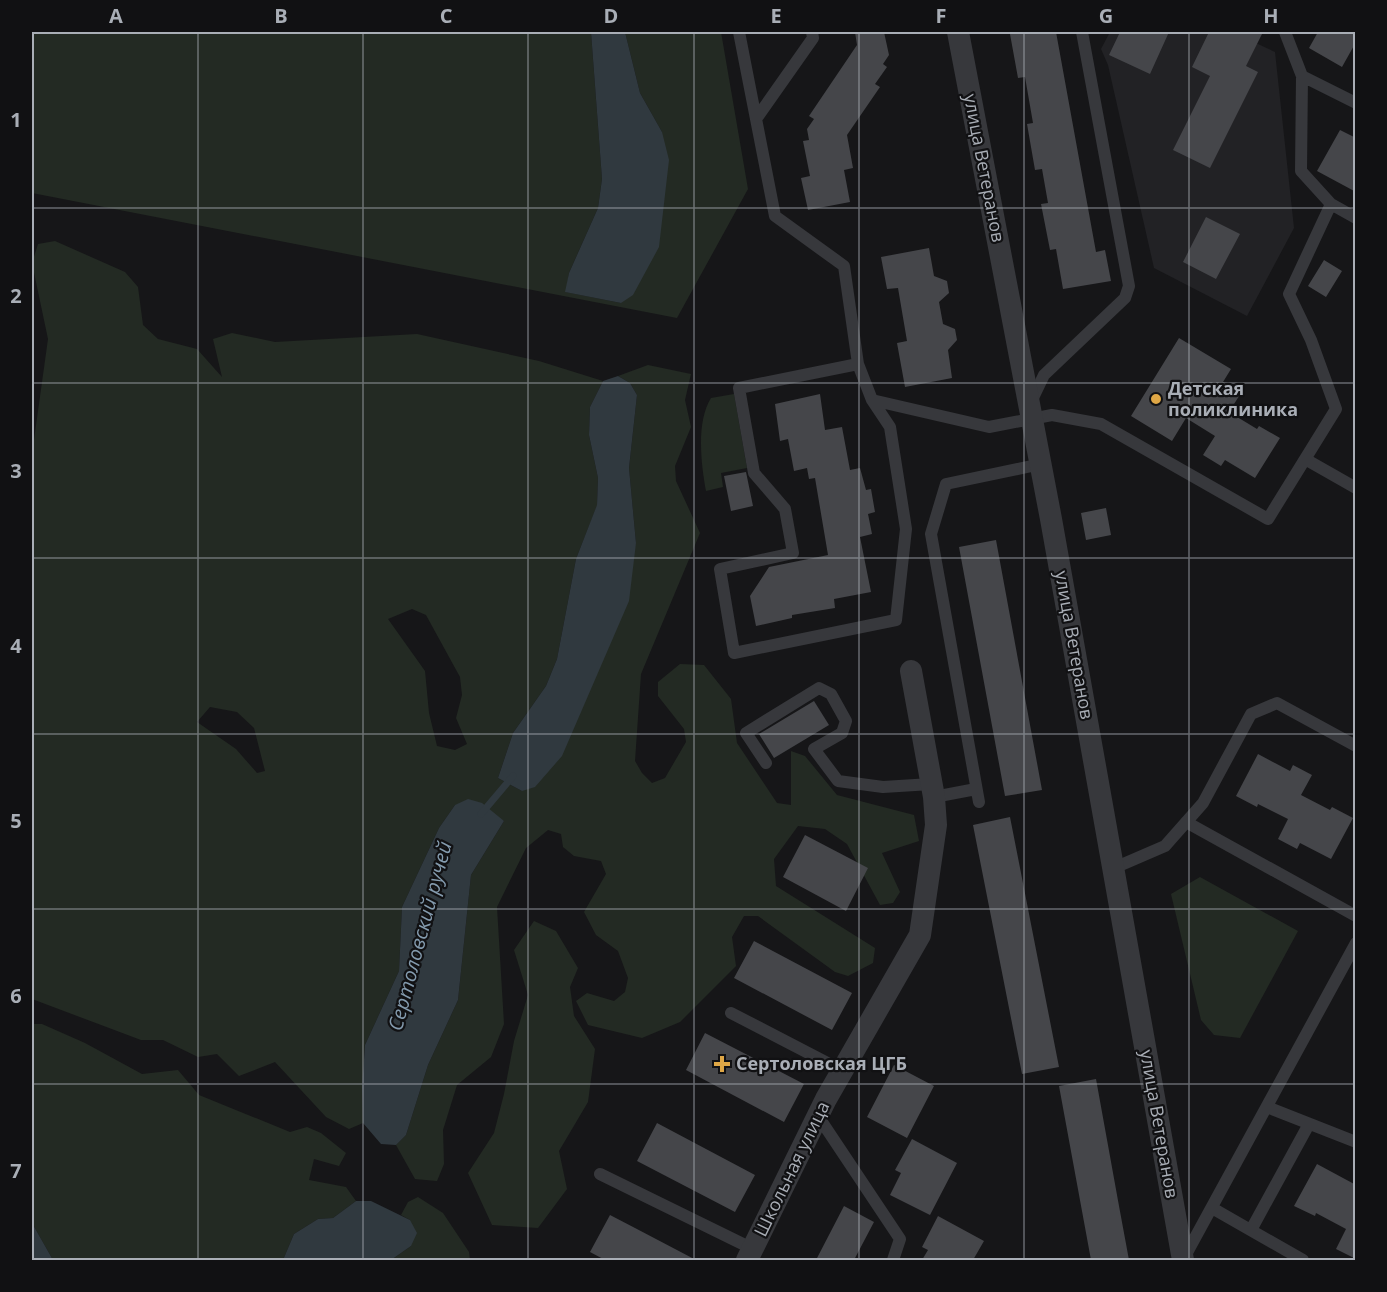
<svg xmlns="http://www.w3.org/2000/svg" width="1387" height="1292" font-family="'Open Sans',sans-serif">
  <rect width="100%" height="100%" fill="#161618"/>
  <!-- built -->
  <path fill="#222225" d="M 1110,32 L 1232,32 L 1275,52 L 1294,228 L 1247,316 L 1154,268 L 1108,65 L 1101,49 Z"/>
  <!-- green -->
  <path fill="#232a23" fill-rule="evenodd" d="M 32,32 L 591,32 L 602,179 L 598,208 L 569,273 L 566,292 L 621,303 L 662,132 L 640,93 L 625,32 L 721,32 L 748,189 L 677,318 L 32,193 Z
    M 55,241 L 125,272 L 138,287 L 143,325 L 158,339 L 197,349 L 222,377 L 213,339 L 232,333 L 275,342 L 417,334 L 539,361 L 603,381 L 590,407 L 589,435 L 598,478 L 597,506 L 576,559 L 557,659 L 546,686 L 513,733 L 498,778 L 522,791 L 636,543 L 629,468 L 637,395 L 630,383 L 618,376 L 648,365 L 691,374 L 685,400 L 691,427 L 675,466 L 676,481 L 700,533 L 641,674 L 635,761 L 642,773 L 652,783 L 665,778 L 686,742 L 684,729 L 658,696 L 658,682 L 680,664 L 704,665 L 731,699 L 737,743 L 777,803 L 791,805 L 791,751 L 805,756 L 837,795 L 914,815 L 919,841 L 882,853 L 900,892 L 893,903 L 880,905 L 847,844 L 825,829 L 798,826 L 774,859 L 776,886 L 875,948 L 873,963 L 848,976 L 835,972 L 758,916 L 744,916 L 732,937 L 736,966 L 680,1022 L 642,1038 L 588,1025 L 576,1001 L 587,993 L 614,1001 L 625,992 L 628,978 L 618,951 L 596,935 L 584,912 L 606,874 L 601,861 L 574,856 L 563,847 L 561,834 L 548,830 L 526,848 L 497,907 L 504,1024 L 491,1057 L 457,1085 L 443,1130 L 444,1164 L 437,1181 L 415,1179 L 396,1145 L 406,1135 L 428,1065 L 458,1000 L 471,875 L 504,821 L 455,805 L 439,828 L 402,907 L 399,971 L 365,1045 L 362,1087 L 363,1123 L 349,1129 L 326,1117 L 275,1062 L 239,1076 L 217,1054 L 198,1057 L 163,1040 L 141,1040 L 32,999 L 32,454 L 48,339 L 32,263 L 38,244 ZM 412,609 L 426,615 L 460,677 L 462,695 L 456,718 L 467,744 L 455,750 L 437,746 L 429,713 L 425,671 L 388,619 ZM 210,707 L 237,712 L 254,728 L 265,771 L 257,773 L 236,749 L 197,722 Z
    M 734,394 L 747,468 L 721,473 L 723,487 L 706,491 C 701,464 696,422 711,398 Z
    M 1200,877 L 1298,931 L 1240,1038 L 1214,1035 L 1201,1020 L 1171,894 Z
    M 534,921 L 556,931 L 578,968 L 570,987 L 574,1016 L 595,1049 L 588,1102 L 559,1151 L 567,1189 L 538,1228 L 492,1225 L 468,1173 L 494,1133 L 504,1094 L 514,1041 L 528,995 L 514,950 Z
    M 32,1024 L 42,1024 L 85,1043 L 142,1074 L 178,1070 L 199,1095 L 290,1132 L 307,1127 L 321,1133 L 346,1153 L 339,1166 L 314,1159 L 309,1180 L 346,1187 L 356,1201 L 333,1218 L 318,1219 L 294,1234 L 283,1260 L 53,1260 L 32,1223 Z
    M 418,1197 L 443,1213 L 469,1252 L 470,1260 L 391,1260 L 411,1246 L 410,1220 L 401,1215 L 408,1202 Z"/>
  <!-- water -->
  <path fill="#30393f" d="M 591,32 L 625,32 L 640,93 L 662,132 L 669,160 L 659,247 L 633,295 L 621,303 L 565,292 L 569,273 L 598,208 L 602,179 Z
    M 618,376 L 630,383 L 637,395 L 629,468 L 636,543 L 629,601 L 562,756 L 535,787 L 522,791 L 498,778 L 513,733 L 546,686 L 557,659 L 576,559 L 597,505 L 598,478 L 589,435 L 590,407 L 603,381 Z
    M 468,799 L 482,803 L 504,821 L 471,875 L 458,1000 L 428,1065 L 406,1135 L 396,1145 L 381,1144 L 363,1123 L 362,1087 L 365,1045 L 399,971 L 402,907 L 439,828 L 455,805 Z
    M 356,1201 L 371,1201 L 410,1220 L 417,1233 L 411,1246 L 391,1260 L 283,1260 L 294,1234 L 318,1219 L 333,1218 Z
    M 32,1223 L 53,1260 L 32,1260 Z"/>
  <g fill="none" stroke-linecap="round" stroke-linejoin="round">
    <!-- stream -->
    <path stroke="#30393f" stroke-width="7" d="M 481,814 L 513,776"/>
  </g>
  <!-- building -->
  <path fill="#45464a" d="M 855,32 L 884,32 L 889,55 L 883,64 L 887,67 L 875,84 L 880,87 L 847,135 L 853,168 L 844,170 L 850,202 L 808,210 L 801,178 L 810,176 L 803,141 L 809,140 L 807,129 L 814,119 L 809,116 L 857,45 Z
    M 1016,32 L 1056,32 L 1096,252 L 1105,250 L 1111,281 L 1063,289 L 1056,249 L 1050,250 L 1041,204 L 1048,203 L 1042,169 L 1035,170 L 1027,124 L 1033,123 L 1025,77 L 1018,78 L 1010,34 L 1017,33 Z
    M 1120,32 L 1169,32 L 1150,74 L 1109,55 Z
    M 1209,32 L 1263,32 L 1246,66 L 1258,72 L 1210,168 L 1173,150 L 1210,76 L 1192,67 Z
    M 1318,32 L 1356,32 L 1356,42 L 1342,67 L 1309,48 Z
    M 1340,130 L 1356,138 L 1356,192 L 1317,171 Z
    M 1206,217 L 1240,234 L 1216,279 L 1183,262 Z
    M 929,248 L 934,276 L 947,281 L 949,293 L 939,302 L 943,324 L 955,329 L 957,340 L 948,350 L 952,378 L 905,387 L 897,343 L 907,341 L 898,288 L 887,289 L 881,257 Z
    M 1324,260 L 1342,271 L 1326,297 L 1308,286 Z
    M 1179,338 L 1231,369 L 1223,382 L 1241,393 L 1229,412 L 1257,429 L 1259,426 L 1280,438 L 1255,478 L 1225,460 L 1221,466 L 1203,455 L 1215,436 L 1186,418 L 1172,441 L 1131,416 Z
    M 820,394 L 825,430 L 842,427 L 850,470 L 860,468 L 866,490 L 871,489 L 875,512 L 868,514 L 872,534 L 860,537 L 871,592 L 834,599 L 835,608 L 792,615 L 792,618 L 756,626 L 750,596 L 769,567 L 828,555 L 815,478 L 809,479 L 807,468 L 794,471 L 788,439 L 780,441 L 775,404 Z
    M 746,472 L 753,506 L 731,511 L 724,476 Z
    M 1106,508 L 1111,535 L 1086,540 L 1081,513 Z
    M 996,540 L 1042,790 L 1005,796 L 959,547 Z
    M 814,701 L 829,725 L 774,758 L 759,734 Z
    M 1258,754 L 1290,771 L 1293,765 L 1312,775 L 1301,795 L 1330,810 L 1332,807 L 1353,818 L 1331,859 L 1300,843 L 1297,849 L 1278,839 L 1288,819 L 1258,804 L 1257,807 L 1236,796 Z
    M 1010,817 L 1059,1067 L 1022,1074 L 973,825 Z
    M 805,835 L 868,868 L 846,911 L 783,877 Z
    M 754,941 L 852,993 L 832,1030 L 734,978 Z
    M 705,1033 L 804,1084 L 784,1122 L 686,1070 Z
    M 894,1065 L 934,1086 L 907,1138 L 867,1117 Z
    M 1096,1079 L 1119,1206 L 1129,1260 L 1091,1260 L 1059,1086 Z
    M 657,1123 L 755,1175 L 735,1212 L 637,1161 Z
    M 912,1139 L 957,1163 L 930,1215 L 890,1195 L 901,1173 L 895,1170 Z
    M 1317,1164 L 1356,1185 L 1356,1259 L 1336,1249 L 1346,1229 L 1316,1213 L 1315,1216 L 1294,1206 Z
    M 844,1206 L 874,1222 L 854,1260 L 816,1260 Z
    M 610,1215 L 635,1228 L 696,1260 L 605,1260 L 590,1252 Z
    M 938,1216 L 984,1241 L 973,1260 L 922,1260 L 928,1250 L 922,1247 Z"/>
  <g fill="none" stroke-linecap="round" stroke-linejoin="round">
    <!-- service -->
    <path stroke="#37383c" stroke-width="12" d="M 739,32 L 775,216 L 844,266 L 858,364 L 872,400 L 890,427 L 906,529 L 896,620 L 734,653 L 720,569 L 793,553 L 785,509 L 754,473 L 739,388 L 858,364
      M 1285,32 L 1302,76 L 1356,103
      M 1302,76 L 1301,171 L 1331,204 L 1356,218
      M 756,119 L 813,38 L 812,32
      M 872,400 L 989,427 L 1052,415 L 1101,424 L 1268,519 L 1336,409 L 1311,340 L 1289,294 L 1331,204
      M 1031,402 L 1044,375 L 1125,298 L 1129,286 L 1082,32
      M 1305,459 L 1356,488
      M 766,763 L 746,733 L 819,688 L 831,694 L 846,721 L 842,733 L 814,749 L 838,781 L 883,787 L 931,784
      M 934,797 L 976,789
      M 979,802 L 931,534 L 946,484 L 1041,464
      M 1186,822 L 1356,916
      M 1114,868 L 1165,846 L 1203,803 L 1251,714 L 1277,703 L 1356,746
      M 731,1013 L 843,1071
      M 1267,1107 L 1356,1142
      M 818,1116 L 900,1239 L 893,1260
      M 600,1174 L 753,1249
      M 1212,1208 L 1303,1260
      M 1251,1230 L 1309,1124
      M 1184,1258 L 1356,943"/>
    <!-- minor -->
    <path stroke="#37383c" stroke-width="22" d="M 958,32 L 1051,519 L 1183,1260
      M 747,1260 L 826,1099 L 920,935 L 936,825 L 934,797 L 911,671"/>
  </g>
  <!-- grid -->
  <path fill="none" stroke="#a9aeb6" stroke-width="1.5" stroke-opacity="0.55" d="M 198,32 L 198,1260M 363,32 L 363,1260M 528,32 L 528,1260M 694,32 L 694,1260M 859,32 L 859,1260M 1024,32 L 1024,1260M 1189,32 L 1189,1260M 32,208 L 1356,208M 32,383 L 1356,383M 32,558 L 1356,558M 32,734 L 1356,734M 32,909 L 1356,909M 32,1084 L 1356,1084"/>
  <!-- markers -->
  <g fill="#dfa746" stroke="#111113" stroke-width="2">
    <circle cx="1156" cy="399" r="6"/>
    <path d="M719 1055h6v6h6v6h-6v6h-6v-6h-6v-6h6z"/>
  </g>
  <g text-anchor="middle" stroke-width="4.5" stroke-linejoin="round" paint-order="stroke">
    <!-- street labels -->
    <g font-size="18" fill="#a9aeb6" stroke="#111113">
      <text transform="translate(984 168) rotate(79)" y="6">улица Ветеранов</text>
      <text transform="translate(1074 645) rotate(80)" y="6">улица Ветеранов</text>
      <text transform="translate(1159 1124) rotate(80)" y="6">улица Ветеранов</text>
      <text transform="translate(792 1169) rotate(-64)" y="6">Школьная улица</text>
    </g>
    <!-- poi labels -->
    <g font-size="18" font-weight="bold" fill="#a9aeb6" stroke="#111113" text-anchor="start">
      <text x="1168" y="395">Детская<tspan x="1168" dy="21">поликлиника</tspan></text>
      <text x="736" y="1070">Сертоловская ЦГБ</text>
    </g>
    <!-- water labels -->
    <g font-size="20" font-style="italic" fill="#849bae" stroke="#111113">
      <text transform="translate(420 936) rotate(-75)" y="7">Сертоловский ручей</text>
    </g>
  </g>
  <!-- border -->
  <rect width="1387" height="1292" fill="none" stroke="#111113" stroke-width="66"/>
  <rect x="33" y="33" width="1321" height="1226" fill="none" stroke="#a9aeb6" stroke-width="2"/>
  <g font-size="20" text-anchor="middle" font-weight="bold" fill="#a9aeb6">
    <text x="116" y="23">A</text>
    <text x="281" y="23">B</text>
    <text x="446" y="23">C</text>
    <text x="611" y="23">D</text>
    <text x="776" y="23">E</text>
    <text x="941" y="23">F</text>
    <text x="1106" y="23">G</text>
    <text x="1271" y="23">H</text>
    <text x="16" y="127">1</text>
    <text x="16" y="303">2</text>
    <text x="16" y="478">3</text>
    <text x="16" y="653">4</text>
    <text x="16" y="828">5</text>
    <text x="16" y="1003">6</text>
    <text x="16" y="1178">7</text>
  </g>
</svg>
